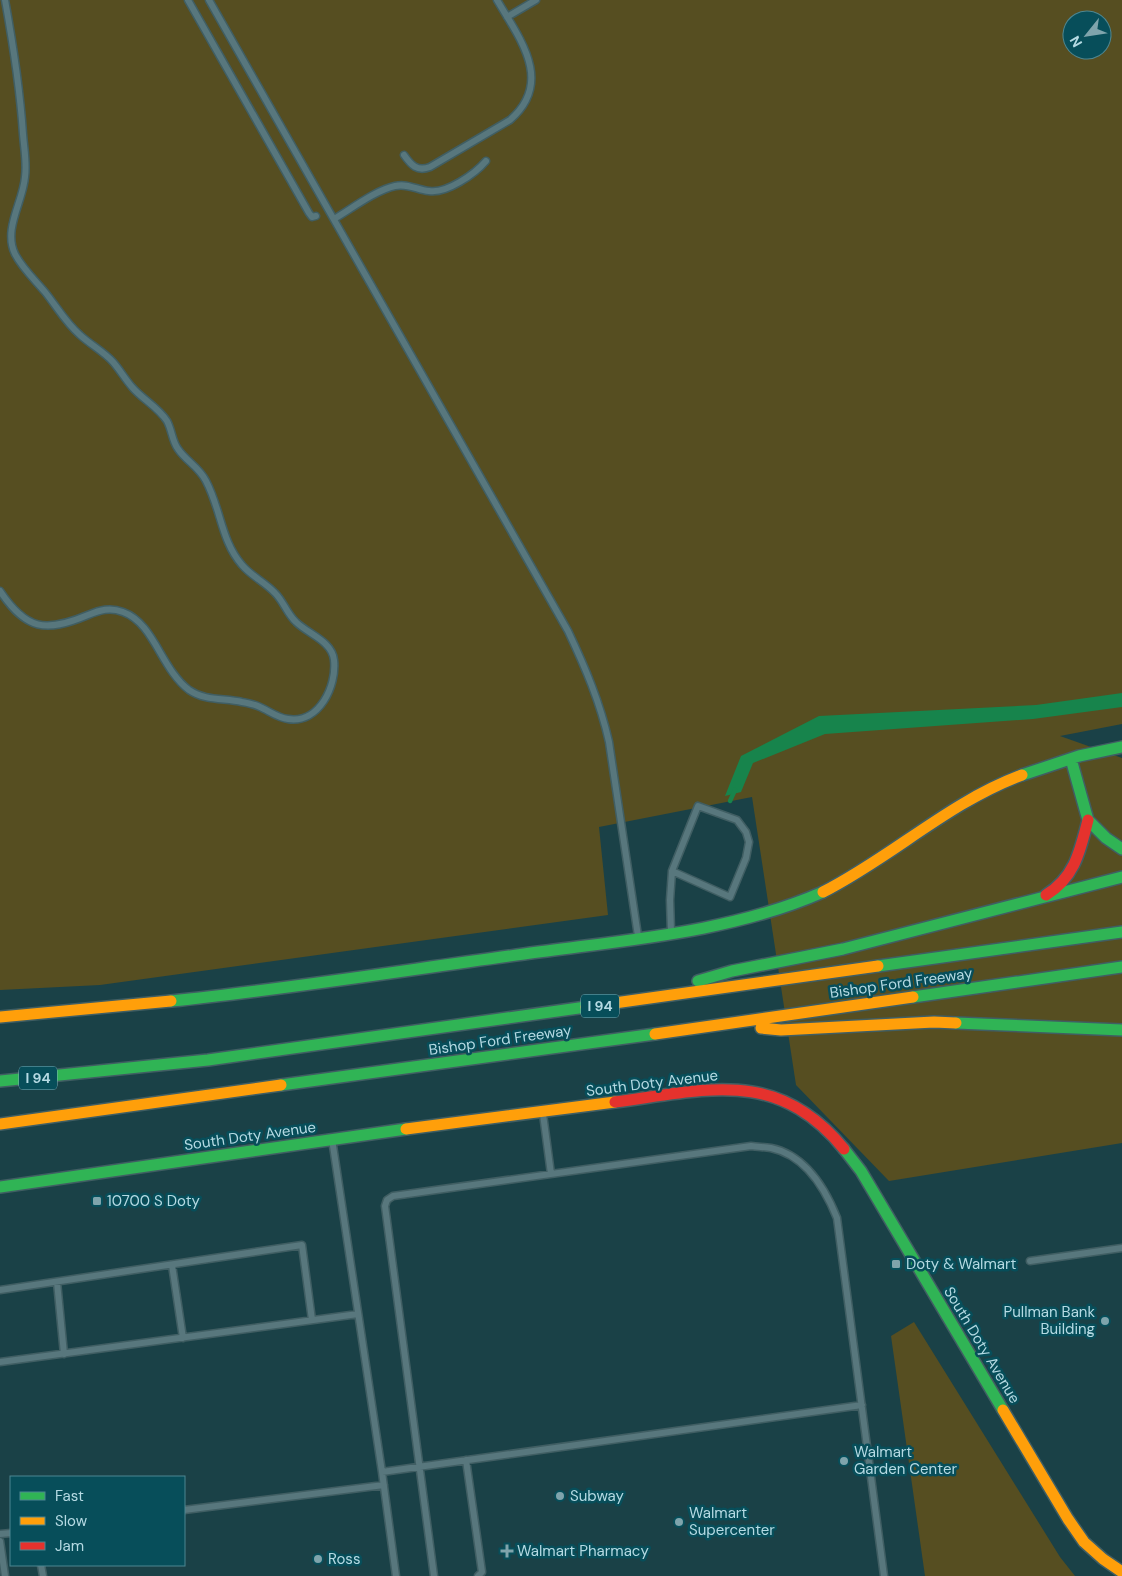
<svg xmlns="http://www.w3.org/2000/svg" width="1122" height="1576" font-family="'DM Sans',sans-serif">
  <rect width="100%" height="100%" fill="#1a4147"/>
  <!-- green -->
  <path fill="#564e21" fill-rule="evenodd" d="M 0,0 L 1122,0 L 1122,724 L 1060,736 L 1122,758 L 1122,1143 L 889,1181 L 796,1085 L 752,797 L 599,827 L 608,915 L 100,985 L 0,990 ZM 1072,20 L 1102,20 L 1102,50 L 1072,50 Z
    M 914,1322 L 1060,1557 L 1075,1576 L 925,1576 L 891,1336 Z"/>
  <!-- water -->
  <path fill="#17844c" d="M 1122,693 L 1122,707 L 1033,719 L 825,734 L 753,763 L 741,792 L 725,796 L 741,756 L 819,716 L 1036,705 Z"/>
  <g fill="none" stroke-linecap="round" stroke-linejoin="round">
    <!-- stream -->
    <path stroke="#17844c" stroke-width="4.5" d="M 730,801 L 735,790"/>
    <defs>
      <path id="lane" d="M 188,0 L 309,213 L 312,217 L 316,216
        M 209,0 L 568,631 C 585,667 600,702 609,742 L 638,936
        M 507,17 L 536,0
        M 404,155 C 411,165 417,172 430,167 L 510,120 C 554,82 520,39 497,0
        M 334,219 C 351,209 376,190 395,186 C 408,183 417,190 429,191 C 446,194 475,174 486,161
        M 0,591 C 26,630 45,633 88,615 C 100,610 110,607 123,612 C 154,623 161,669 189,690 C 205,701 224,698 242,702 C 248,703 254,704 260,707 C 269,711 278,718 288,719 C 319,724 337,686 334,660 C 332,641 308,634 296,622 C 287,614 284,602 275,593 C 265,582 251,576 242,565 C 221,541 221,509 206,481 C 199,467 186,461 178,449 C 172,441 172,430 167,421 C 158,407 142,399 132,387 C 125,379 120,370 113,362 C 104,352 91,345 80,335 C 66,323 57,307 45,292 C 35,280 22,268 15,254 C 3,229 23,202 25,177 C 27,163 24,148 23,134 C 20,89 13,44 5,0
        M 671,931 L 670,900 L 672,871 L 698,806 L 737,820 L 746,832 L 749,842 L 746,858 L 730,897 L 672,871
        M 543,1114 L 551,1174
        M 332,1139 L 382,1472 L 396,1576
        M 1030,1261 L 1122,1248
        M 172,1265 L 183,1338
        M 57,1282 L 64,1354
        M 0,1290 L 302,1245 L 312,1320
        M 0,1362 L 358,1314
        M 466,1460 L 482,1572 L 478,1576
        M 382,1472 L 862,1405
        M 184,1510 L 384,1485
        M 0,1534 L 11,1533
        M 0,1541 L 5,1576
        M 41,1565 L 43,1576
        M 434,1576 L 385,1206 L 387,1200 L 393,1196 L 751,1146 C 758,1147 764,1147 771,1148 C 805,1155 825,1188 837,1218 L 884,1576"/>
      <path id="fast" d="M 1071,759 L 1088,820 L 1106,838 L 1122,849
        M 1022,775 L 1079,756 L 1122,747
        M 878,966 L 1122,932
        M 698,981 L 732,971 L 843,949 L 1122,877
        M 913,997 L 1122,967
        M 171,1001 C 289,989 406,970 524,954 C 623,940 730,933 823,892
        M 956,1023 L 1122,1030
        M 0,1081 L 208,1060 L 586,1007
        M 281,1085 L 655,1034
        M 844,1149 L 861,1171 L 1003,1410
        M 0,1187 L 406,1129"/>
      <path id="slow" d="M 823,892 C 892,857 949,802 1022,775
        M 586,1007 L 878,966
        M 0,1017 L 171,1001
        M 761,1028 L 781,1030 L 934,1022 L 956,1023
        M 655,1034 L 913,997
        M 0,1124 L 281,1085
        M 406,1129 L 615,1102
        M 1003,1410 L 1068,1519 L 1084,1542 L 1103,1559 L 1122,1572"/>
      <path id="jam" d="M 1046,895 C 1075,877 1080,851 1088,820
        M 615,1102 C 706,1090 777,1067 844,1149"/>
    </defs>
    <!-- lane casing -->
    <use href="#lane" stroke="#405e63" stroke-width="9"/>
    <!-- fast casing -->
    <use href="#fast" stroke="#405e63" stroke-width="14"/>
    <!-- slow casing -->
    <use href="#slow" stroke="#405e63" stroke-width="14"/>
    <!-- jam casing -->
    <use href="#jam" stroke="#405e63" stroke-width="14"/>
    <!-- lane -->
    <use href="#lane" stroke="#58777d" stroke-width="6"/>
    <!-- fast -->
    <use href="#fast" stroke="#30b455" stroke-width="11"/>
    <!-- slow -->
    <use href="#slow" stroke="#ff9f0a" stroke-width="11"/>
    <!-- jam -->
    <use href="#jam" stroke="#e5322d" stroke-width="11"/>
  </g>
  <!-- markers -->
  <g fill="#7fa4ac" stroke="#074e5a" stroke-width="2">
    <rect x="92" y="1196" width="10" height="10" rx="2.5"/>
    <rect x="891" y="1259" width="10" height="10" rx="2.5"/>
    <circle cx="1105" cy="1321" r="5"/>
    <circle cx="844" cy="1461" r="5"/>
    <circle cx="560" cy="1496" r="5"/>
    <circle cx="679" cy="1522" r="5"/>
    <path d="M504.5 1543.5h5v5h5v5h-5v5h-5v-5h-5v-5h5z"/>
    <circle cx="318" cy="1559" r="5"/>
  </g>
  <g text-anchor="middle" stroke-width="5" stroke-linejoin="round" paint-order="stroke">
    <!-- shield labels -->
    <g fill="#074e5a" stroke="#81b0ba" stroke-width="1">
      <rect x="581" y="994.5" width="38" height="23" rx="4"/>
      <rect x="19" y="1066.5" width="38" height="23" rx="4"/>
    </g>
    <g font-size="14" font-weight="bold" fill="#b5dae3">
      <text x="600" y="1011">I 94</text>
      <text x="38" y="1083">I 94</text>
    </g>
    <!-- street labels -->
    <g font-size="15" fill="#b5dae3" stroke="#074e5a">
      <text transform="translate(901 983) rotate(-8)" y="5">Bishop Ford Freeway</text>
      <text transform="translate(500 1040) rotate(-8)" y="5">Bishop Ford Freeway</text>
      <text transform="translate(652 1083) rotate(-7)" y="5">South Doty Avenue</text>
      <text transform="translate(250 1136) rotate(-8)" y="5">South Doty Avenue</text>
      <text transform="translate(982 1345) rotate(59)" y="5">South Doty Avenue</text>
    </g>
    <!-- poi labels -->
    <g font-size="15" fill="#b5dae3" stroke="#074e5a" text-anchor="start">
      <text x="107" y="1206">10700 S Doty</text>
      <text x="906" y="1269">Doty &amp; Walmart</text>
      <text x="1095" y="1317" text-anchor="end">Pullman Bank<tspan x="1095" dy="17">Building</tspan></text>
      <text x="854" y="1457">Walmart<tspan x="854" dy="17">Garden Center</tspan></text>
      <text x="570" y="1501">Subway</text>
      <text x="689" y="1518">Walmart<tspan x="689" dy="17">Supercenter</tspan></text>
      <text x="517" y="1556">Walmart Pharmacy</text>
      <text x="328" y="1564">Ross</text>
    </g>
  </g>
  <!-- legend -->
  <rect x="10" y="1476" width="175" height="90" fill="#074e5a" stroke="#4d8691"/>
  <rect x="20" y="1492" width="25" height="8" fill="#30b455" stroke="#4d8691"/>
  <text x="55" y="1501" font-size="15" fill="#b5dae3">Fast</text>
  <rect x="20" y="1517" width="25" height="8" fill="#ff9f0a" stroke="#4d8691"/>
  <text x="55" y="1526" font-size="15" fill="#b5dae3">Slow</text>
  <rect x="20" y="1542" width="25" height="8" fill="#e5322d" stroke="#4d8691"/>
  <text x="55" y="1551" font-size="15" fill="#b5dae3">Jam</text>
  <!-- north arrow -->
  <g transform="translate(1087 35) rotate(240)"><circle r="24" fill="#074e5a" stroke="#4d8691"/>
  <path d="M0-4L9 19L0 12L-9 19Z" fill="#7fa4ac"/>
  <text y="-8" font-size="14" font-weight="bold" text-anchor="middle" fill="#b5dae3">N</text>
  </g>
</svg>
